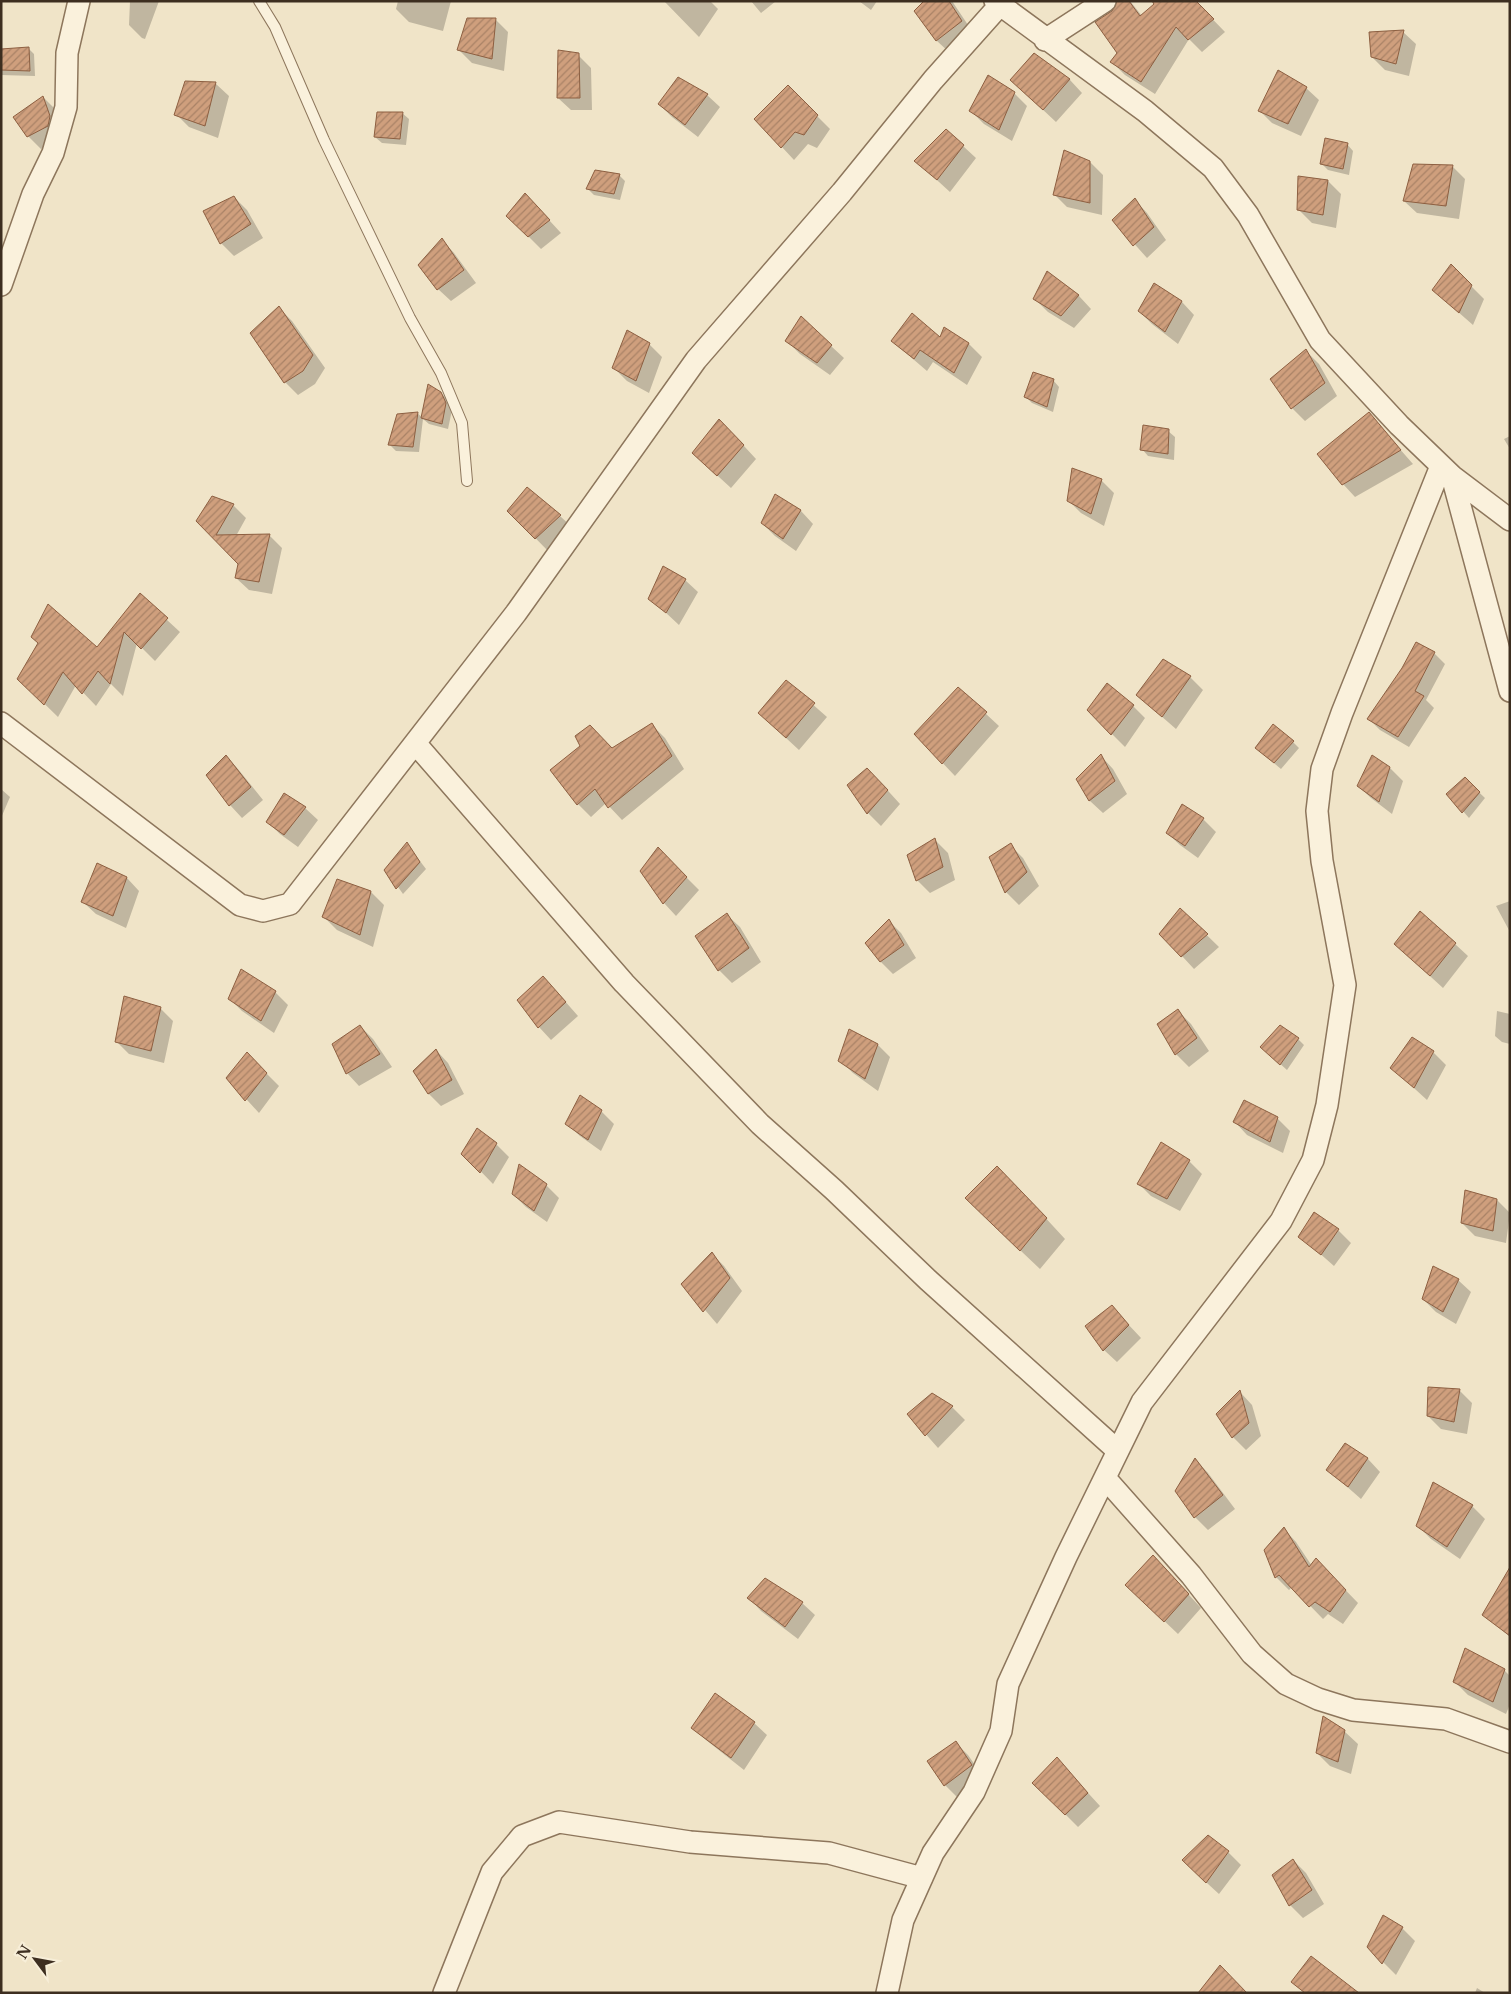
<svg xmlns="http://www.w3.org/2000/svg" width="1511" height="1994" font-family="'Libre Baskerville',serif">
  <defs>
    <pattern id="building-hatch" width="6" height="6" patternUnits="userSpaceOnUse" patternTransform="scale(1.25)"><rect width="6" height="6" fill="#cf9f7d"/><path d="M-1 1l2-2M0 6l6-6M5 7l2-2" fill="none" stroke="#a98266"/></pattern>
  </defs>
  <rect width="100%" height="100%" fill="#f0e4c8"/>
  <!-- shadow -->
  <path fill="#0003" d="M 130,1 L 159,1 L 145,39 L 142,38 L 129,25 Z
    M 398,1 L 451,1 L 443,31 L 409,22 L 396,9 Z
    M 664,1 L 710,1 L 718,9 L 699,37 Z
    M 751,1 L 776,1 L 761,13 Z
    M 859,1 L 877,1 L 871,10 Z
    M 925,1 L 952,1 L 974,34 L 950,53 L 937,41 L 916,11 Z
    M 1117,1 L 1130,1 L 1142,16 L 1195,1 L 1225,32 L 1202,52 L 1189,39 L 1155,94 L 1125,75 L 1112,62 L 1118,53 Z
    M 495,19 L 508,32 L 504,71 L 472,63 L 459,50 Z
    M 1403,32 L 1416,44 L 1409,76 L 1385,70 L 1372,57 Z
    M 28,48 L 34,54 L 35,76 L 1,75 L 1,50 Z
    M 578,55 L 591,68 L 592,110 L 571,110 L 558,98 Z
    M 1034,55 L 1070,80 L 1082,93 L 1056,122 L 1025,93 Z
    M 185,82 L 216,84 L 229,96 L 218,138 L 189,127 L 176,114 Z
    M 788,87 L 830,129 L 817,148 L 808,144 L 794,160 L 756,119 Z
    M 1306,88 L 1319,100 L 1301,136 L 1272,123 L 1259,110 Z
    M 1014,93 L 1027,106 L 1012,141 L 984,124 L 971,111 Z
    M 707,95 L 720,107 L 698,137 L 672,117 L 659,104 Z
    M 43,97 L 56,110 L 60,139 L 41,149 L 28,136 Z
    M 402,113 L 409,119 L 406,145 L 382,143 L 375,137 Z
    M 1347,144 L 1353,151 L 1349,175 L 1328,170 L 1322,164 Z
    M 963,146 L 976,158 L 950,192 L 916,161 Z
    M 1090,162 L 1103,175 L 1102,215 L 1067,207 L 1054,194 Z
    M 1452,166 L 1465,179 L 1459,219 L 1417,213 L 1404,201 Z
    M 619,175 L 625,181 L 620,200 L 594,195 L 588,189 Z
    M 1299,178 L 1328,181 L 1341,194 L 1336,228 L 1312,223 L 1299,210 Z
    M 234,197 L 247,210 L 263,238 L 234,256 L 221,243 Z
    M 1135,200 L 1147,213 L 1166,240 L 1147,258 L 1113,220 Z
    M 537,207 L 561,233 L 541,249 L 508,216 Z
    M 442,240 L 454,253 L 476,283 L 451,301 L 438,289 Z
    M 1451,266 L 1484,299 L 1473,325 L 1433,290 Z
    M 1047,273 L 1079,296 L 1091,309 L 1074,328 L 1048,312 L 1035,299 Z
    M 1154,285 L 1182,302 L 1194,315 L 1178,344 L 1152,324 L 1139,311 Z
    M 279,308 L 292,321 L 325,368 L 315,384 L 298,395 L 285,382 Z
    M 945,329 L 969,344 L 982,357 L 967,385 L 933,362 L 927,371 L 892,341 L 940,339 Z
    M 787,341 L 831,346 L 844,358 L 830,375 L 800,354 Z
    M 649,344 L 662,357 L 649,393 L 627,381 L 614,368 Z
    M 1306,351 L 1319,364 L 1337,396 L 1305,421 L 1292,408 Z
    M 1053,380 L 1059,387 L 1053,412 L 1032,403 L 1026,397 Z
    M 441,393 L 447,399 L 452,410 L 448,429 L 429,424 L 423,419 L 419,452 L 396,451 L 390,445 L 417,413 L 423,418 Z
    M 1369,414 L 1413,464 L 1355,497 L 1343,484 Z
    M 1168,431 L 1175,437 L 1174,460 L 1148,456 L 1142,449 Z
    M 732,433 L 756,459 L 731,488 L 707,466 Z
    M 1510,436 L 1510,449 L 1504,439 Z
    M 1101,480 L 1114,493 L 1104,526 L 1081,513 L 1068,500 Z
    M 776,495 L 801,511 L 813,524 L 796,551 L 775,536 L 762,523 Z
    M 233,505 L 246,518 L 236,536 L 269,535 L 282,548 L 272,594 L 249,590 L 236,578 L 239,564 L 198,521 Z
    M 509,511 L 560,516 L 573,528 L 548,551 Z
    M 685,580 L 698,592 L 679,625 L 650,598 Z
    M 140,595 L 180,632 L 155,661 L 137,643 L 123,696 L 111,684 L 96,706 L 76,685 L 58,717 L 19,679 L 97,649 Z
    M 1434,653 L 1445,664 L 1426,700 L 1434,708 L 1409,747 L 1380,730 L 1369,719 Z
    M 1190,677 L 1203,690 L 1176,729 L 1137,695 Z
    M 786,681 L 827,717 L 799,750 L 773,726 Z
    M 958,688 L 999,726 L 955,776 L 915,734 Z
    M 1133,706 L 1145,718 L 1125,747 L 1088,710 Z
    M 652,725 L 665,738 L 684,769 L 622,820 L 606,803 L 591,817 L 578,804 L 612,749 Z
    M 1293,742 L 1299,748 L 1281,769 L 1263,754 Z
    M 226,756 L 238,769 L 263,800 L 242,818 L 230,805 Z
    M 1101,756 L 1113,769 L 1127,794 L 1103,813 L 1090,801 L 1078,779 Z
    M 1390,768 L 1403,781 L 1392,814 L 1371,798 L 1358,786 Z
    M 1465,779 L 1485,798 L 1469,818 L 1448,794 Z
    M 880,782 L 900,804 L 881,826 L 868,813 L 849,786 Z
    M 1,789 L 10,797 L 1,818 Z
    M 305,808 L 318,820 L 298,847 L 280,834 L 267,821 Z
    M 1203,819 L 1216,832 L 1198,858 L 1180,845 L 1167,833 Z
    M 935,840 L 948,853 L 955,880 L 930,893 L 917,880 Z
    M 407,844 L 426,869 L 403,894 L 386,870 Z
    M 1010,845 L 1023,858 L 1039,886 L 1019,905 L 1006,892 L 991,858 Z
    M 658,849 L 699,890 L 676,916 L 664,903 Z
    M 98,864 L 127,878 L 139,891 L 126,928 L 96,914 L 83,902 Z
    M 371,892 L 384,905 L 373,947 L 337,930 L 324,917 Z
    M 1510,901 L 1510,932 L 1496,906 Z
    M 1181,910 L 1219,947 L 1194,969 L 1182,956 Z
    M 727,915 L 740,927 L 761,962 L 732,983 L 719,970 L 696,937 Z
    M 889,921 L 901,933 L 916,958 L 893,974 L 881,962 L 867,943 Z
    M 1395,944 L 1455,944 L 1468,956 L 1443,988 Z
    M 556,991 L 578,1016 L 551,1040 L 539,1027 L 518,1001 Z
    M 275,992 L 288,1005 L 274,1033 L 242,1011 L 229,998 Z
    M 160,1008 L 173,1021 L 164,1063 L 129,1054 L 117,1042 Z
    M 1178,1011 L 1191,1024 L 1209,1051 L 1189,1067 L 1176,1054 Z
    M 1497,1011 L 1510,1014 L 1510,1044 L 1502,1042 L 1495,1036 Z
    M 360,1026 L 373,1039 L 392,1067 L 359,1086 L 347,1073 Z
    M 1298,1039 L 1304,1045 L 1287,1070 L 1268,1053 Z
    M 878,1045 L 890,1057 L 878,1091 L 853,1073 L 840,1060 Z
    M 436,1050 L 448,1063 L 464,1094 L 441,1106 L 428,1093 Z
    M 1433,1052 L 1446,1065 L 1427,1100 L 1392,1068 Z
    M 247,1054 L 279,1086 L 259,1113 L 227,1078 Z
    M 601,1111 L 614,1124 L 601,1151 L 580,1136 L 567,1124 Z
    M 1277,1118 L 1290,1131 L 1283,1153 L 1247,1135 L 1235,1122 Z
    M 496,1144 L 509,1157 L 493,1184 L 463,1153 Z
    M 1189,1161 L 1202,1174 L 1180,1211 L 1151,1196 L 1139,1184 Z
    M 546,1185 L 559,1198 L 547,1222 L 526,1207 L 513,1194 Z
    M 1017,1187 L 1065,1239 L 1040,1269 L 986,1218 Z
    M 1497,1200 L 1510,1213 L 1506,1243 L 1475,1236 L 1462,1223 Z
    M 1314,1213 L 1338,1230 L 1351,1243 L 1334,1266 L 1300,1236 Z
    M 712,1254 L 724,1266 L 742,1291 L 717,1324 L 683,1284 Z
    M 1458,1280 L 1471,1292 L 1456,1324 L 1436,1312 L 1423,1299 Z
    M 1112,1307 L 1141,1338 L 1117,1362 L 1104,1350 L 1086,1326 Z
    M 1459,1390 L 1472,1403 L 1467,1434 L 1441,1429 L 1428,1416 Z
    M 1240,1392 L 1252,1405 L 1261,1436 L 1246,1450 L 1233,1437 Z
    M 952,1407 L 965,1420 L 938,1448 L 909,1415 Z
    M 1345,1445 L 1368,1459 L 1380,1472 L 1361,1499 L 1328,1470 Z
    M 1196,1460 L 1208,1473 L 1235,1509 L 1208,1530 L 1195,1517 L 1176,1491 Z
    M 1434,1484 L 1472,1506 L 1485,1519 L 1460,1559 L 1431,1539 L 1418,1526 Z
    M 1284,1529 L 1296,1542 L 1312,1566 L 1329,1573 L 1358,1603 L 1343,1624 L 1328,1614 L 1323,1619 L 1292,1587 L 1289,1590 L 1276,1577 L 1265,1550 Z
    M 1166,1570 L 1201,1608 L 1178,1634 L 1140,1598 Z
    M 1510,1591 L 1510,1637 L 1484,1614 Z
    M 749,1598 L 802,1603 L 815,1615 L 798,1639 L 761,1611 Z
    M 1504,1670 L 1510,1676 L 1510,1704 L 1506,1714 L 1468,1695 L 1455,1682 Z
    M 754,1723 L 767,1735 L 744,1770 L 706,1740 L 693,1727 Z
    M 1344,1731 L 1358,1744 L 1351,1774 L 1330,1766 L 1317,1753 Z
    M 955,1742 L 968,1755 L 984,1778 L 958,1798 L 945,1785 Z
    M 1057,1759 L 1100,1806 L 1078,1827 L 1034,1783 Z
    M 1228,1852 L 1241,1865 L 1219,1894 L 1196,1873 Z
    M 1293,1860 L 1306,1873 L 1324,1904 L 1303,1918 L 1290,1905 Z
    M 1402,1928 L 1415,1941 L 1396,1975 L 1368,1947 Z
    M 1477,1988 L 1485,1993 L 1475,1993 Z"/>
  <!-- building -->
  <path fill="url(#building-hatch)" stroke="#8d5f41" d="M 924,1 L 949,1 L 962,21 L 936,41 L 914,11 Z
    M 1117,1 L 1129,1 L 1140,16 L 1154,4 L 1152,1 L 1196,1 L 1214,19 L 1188,40 L 1176,27 L 1141,82 L 1110,62 L 1117,53 L 1095,22 L 1112,11 Z
    M 467,18 L 496,18 L 492,59 L 457,50 Z
    M 1404,30 L 1396,64 L 1371,57 L 1369,32 Z
    M 29,47 L 30,71 L 1,70 L 1,49 Z
    M 558,50 L 579,53 L 580,98 L 557,98 Z
    M 1034,53 L 1070,79 L 1043,110 L 1010,80 Z
    M 1278,70 L 1307,87 L 1288,124 L 1258,111 Z
    M 988,75 L 1015,92 L 999,130 L 969,111 Z
    M 678,77 L 708,94 L 685,125 L 658,104 Z
    M 185,81 L 216,82 L 205,126 L 174,115 Z
    M 788,85 L 818,115 L 804,135 L 795,132 L 781,148 L 754,119 Z
    M 43,96 L 50,116 L 48,126 L 27,137 L 13,117 Z
    M 377,112 L 403,112 L 400,139 L 374,137 Z
    M 946,129 L 964,145 L 937,180 L 914,161 Z
    M 1325,138 L 1348,143 L 1343,169 L 1320,164 Z
    M 1064,150 L 1090,161 L 1090,203 L 1053,195 Z
    M 1413,164 L 1453,165 L 1446,206 L 1403,201 Z
    M 595,170 L 620,174 L 614,194 L 586,189 Z
    M 1298,176 L 1328,180 L 1323,215 L 1297,210 Z
    M 525,193 L 550,220 L 528,237 L 506,216 Z
    M 234,196 L 251,224 L 220,244 L 203,211 Z
    M 1135,198 L 1154,227 L 1133,246 L 1112,220 Z
    M 442,238 L 464,270 L 437,290 L 418,265 Z
    M 1451,264 L 1472,285 L 1459,313 L 1432,290 Z
    M 1047,271 L 1079,295 L 1061,316 L 1033,299 Z
    M 1154,283 L 1182,301 L 1165,332 L 1138,311 Z
    M 279,306 L 313,355 L 303,371 L 284,383 L 250,333 Z
    M 912,313 L 940,337 L 944,327 L 969,343 L 954,373 L 920,350 L 914,359 L 891,341 Z
    M 801,316 L 832,345 L 817,363 L 785,341 Z
    M 627,330 L 650,343 L 636,381 L 612,368 Z
    M 1306,349 L 1325,383 L 1291,409 L 1270,379 Z
    M 1033,372 L 1054,379 L 1047,407 L 1024,397 Z
    M 428,384 L 441,392 L 446,403 L 442,424 L 421,418 Z
    M 418,412 L 413,447 L 388,445 L 397,414 Z
    M 1369,412 L 1401,450 L 1342,485 L 1317,454 Z
    M 719,419 L 744,445 L 717,476 L 692,453 Z
    M 1143,425 L 1169,429 L 1168,454 L 1140,450 Z
    M 1072,468 L 1102,479 L 1091,514 L 1067,501 Z
    M 527,487 L 561,515 L 535,539 L 507,511 Z
    M 775,494 L 801,510 L 783,539 L 761,523 Z
    M 212,496 L 234,504 L 216,535 L 270,534 L 259,582 L 235,578 L 238,564 L 196,521 Z
    M 663,566 L 686,579 L 666,613 L 648,599 Z
    M 140,593 L 168,618 L 141,649 L 124,632 L 110,684 L 98,671 L 82,694 L 63,672 L 44,705 L 17,679 L 38,643 L 31,637 L 48,604 L 97,647 Z
    M 1416,642 L 1435,652 L 1415,691 L 1424,696 L 1398,737 L 1367,719 L 1402,668 Z
    M 1163,659 L 1191,676 L 1162,717 L 1136,695 Z
    M 786,680 L 815,703 L 786,738 L 758,713 Z
    M 1107,683 L 1134,705 L 1111,735 L 1087,710 Z
    M 958,687 L 987,712 L 942,764 L 914,734 Z
    M 652,723 L 672,756 L 608,808 L 595,789 L 577,805 L 550,770 L 580,746 L 575,736 L 590,725 L 612,748 Z
    M 1273,724 L 1294,741 L 1274,763 L 1255,748 Z
    M 1101,754 L 1115,781 L 1089,801 L 1076,779 Z
    M 226,755 L 251,787 L 229,806 L 206,775 Z
    M 1372,755 L 1390,767 L 1379,802 L 1357,786 Z
    M 867,768 L 888,790 L 867,814 L 847,785 Z
    M 1465,777 L 1480,792 L 1462,813 L 1446,794 Z
    M 284,793 L 306,807 L 284,835 L 266,822 Z
    M 1182,804 L 1204,818 L 1185,846 L 1166,833 Z
    M 935,838 L 943,867 L 916,881 L 907,855 Z
    M 407,842 L 420,862 L 396,889 L 384,870 Z
    M 1011,843 L 1027,872 L 1005,893 L 989,857 Z
    M 658,847 L 687,877 L 663,904 L 640,871 Z
    M 97,863 L 127,877 L 113,916 L 81,902 Z
    M 337,879 L 371,891 L 360,935 L 322,917 Z
    M 1180,908 L 1208,934 L 1181,957 L 1159,934 Z
    M 1420,911 L 1456,943 L 1430,976 L 1394,944 Z
    M 727,913 L 749,948 L 718,971 L 695,936 Z
    M 889,919 L 904,945 L 880,962 L 865,943 Z
    M 241,969 L 276,991 L 261,1021 L 228,999 Z
    M 543,976 L 566,1002 L 538,1028 L 517,1000 Z
    M 124,996 L 161,1007 L 151,1051 L 115,1042 Z
    M 1178,1009 L 1197,1038 L 1175,1055 L 1157,1024 Z
    M 360,1025 L 380,1054 L 346,1074 L 332,1044 Z
    M 1280,1025 L 1299,1038 L 1280,1065 L 1260,1047 Z
    M 849,1029 L 878,1044 L 865,1079 L 838,1061 Z
    M 1412,1037 L 1434,1051 L 1414,1088 L 1390,1068 Z
    M 436,1049 L 452,1080 L 428,1094 L 413,1071 Z
    M 247,1052 L 267,1073 L 245,1101 L 226,1078 Z
    M 580,1095 L 602,1110 L 588,1140 L 565,1124 Z
    M 1244,1100 L 1278,1117 L 1270,1142 L 1233,1122 Z
    M 477,1128 L 497,1143 L 480,1173 L 461,1154 Z
    M 1161,1142 L 1190,1160 L 1167,1199 L 1137,1184 Z
    M 519,1164 L 547,1184 L 534,1211 L 512,1194 Z
    M 997,1166 L 1047,1218 L 1020,1251 L 965,1198 Z
    M 1465,1190 L 1497,1199 L 1493,1231 L 1461,1223 Z
    M 1314,1212 L 1339,1229 L 1321,1255 L 1298,1237 Z
    M 712,1252 L 730,1278 L 703,1312 L 681,1284 Z
    M 1433,1266 L 1459,1279 L 1443,1312 L 1422,1299 Z
    M 1112,1305 L 1129,1325 L 1103,1351 L 1085,1326 Z
    M 1428,1387 L 1460,1389 L 1454,1422 L 1427,1416 Z
    M 1240,1390 L 1249,1423 L 1232,1438 L 1216,1414 Z
    M 932,1393 L 953,1406 L 925,1436 L 907,1414 Z
    M 1345,1443 L 1368,1458 L 1348,1487 L 1326,1470 Z
    M 1195,1458 L 1223,1495 L 1194,1518 L 1175,1491 Z
    M 1433,1482 L 1473,1505 L 1447,1547 L 1416,1526 Z
    M 1284,1527 L 1309,1567 L 1316,1558 L 1346,1590 L 1330,1612 L 1315,1602 L 1309,1607 L 1279,1575 L 1275,1578 L 1264,1550 Z
    M 1153,1555 L 1189,1594 L 1164,1622 L 1125,1585 Z
    M 1510,1567 L 1510,1636 L 1482,1615 Z
    M 765,1578 L 803,1602 L 785,1627 L 747,1598 Z
    M 1465,1648 L 1505,1669 L 1493,1702 L 1453,1682 Z
    M 715,1693 L 755,1722 L 731,1758 L 691,1728 Z
    M 1323,1716 L 1345,1730 L 1338,1762 L 1316,1753 Z
    M 956,1741 L 972,1765 L 944,1786 L 927,1761 Z
    M 1057,1757 L 1088,1793 L 1065,1815 L 1032,1783 Z
    M 1208,1835 L 1229,1851 L 1206,1883 L 1182,1860 Z
    M 1293,1859 L 1312,1890 L 1289,1906 L 1272,1875 Z
    M 1383,1915 L 1403,1927 L 1382,1964 L 1367,1947 Z
    M 1311,1956 L 1359,1993 L 1305,1993 L 1291,1982 Z
    M 1220,1965 L 1247,1993 L 1198,1993 Z"/>
  <g fill="none" stroke-linecap="round" stroke-linejoin="round">
    <defs>
      <path id="service" d="M 259,1 L 275,27 L 324,140 L 410,318 L 441,373 L 462,423 L 467,481"/>
      <path id="minor" d="M 995,1 L 1145,111 L 1213,168 L 1248,215 L 1320,340 L 1399,425 L 1452,476 L 1510,520
        M 1045,40 L 1105,1
        M 1,285 L 33,194 L 53,153 L 66,107 L 67,53 L 79,1
        M 1452,476 L 1510,691
        M 1,723 L 240,905 L 263,911 L 290,904 L 516,613 L 696,360 L 842,192 L 933,80 L 999,6
        M 415,743 L 624,983 L 760,1124 L 834,1190 L 928,1280 L 1118,1451
        M 1105,1478 L 1191,1575 L 1252,1654 L 1286,1684 L 1318,1699 L 1353,1710 L 1446,1719 L 1510,1742
        M 444,1993 L 492,1872 L 522,1836 L 559,1822 L 690,1842 L 829,1853 L 922,1878
        M 887,1993 L 903,1920 L 933,1853 L 974,1792 L 1001,1731 L 1008,1684 L 1066,1557 L 1142,1402 L 1281,1221 L 1313,1160 L 1327,1105 L 1345,985 L 1322,861 L 1317,811 L 1322,769 L 1342,713 L 1441,466"/>
    </defs>
    <!-- service casing -->
    <use href="#service" stroke="#8d765c" stroke-width="12"/>
    <!-- minor casing -->
    <use href="#minor" stroke="#8d765c" stroke-width="24"/>
    <!-- service -->
    <use href="#service" stroke="#faf1dc" stroke-width="10"/>
    <!-- minor -->
    <use href="#minor" stroke="#faf1dc" stroke-width="21"/>
  </g>
  <!-- border -->
  <rect width="1511" height="1994" fill="none" stroke="#3d2e20" stroke-width="5"/>
  <!-- north arrow -->
  <g transform="translate(35 1959) rotate(302)" stroke="#f7eed8" stroke-width="4" paint-order="stroke">
  <path d="M0-4L9 19L0 12L-9 19Z" fill="#3d2e20"/>
  <text y="-8" font-size="14" font-weight="bold" text-anchor="middle" fill="#3d2e20">N</text>
  </g>
</svg>
